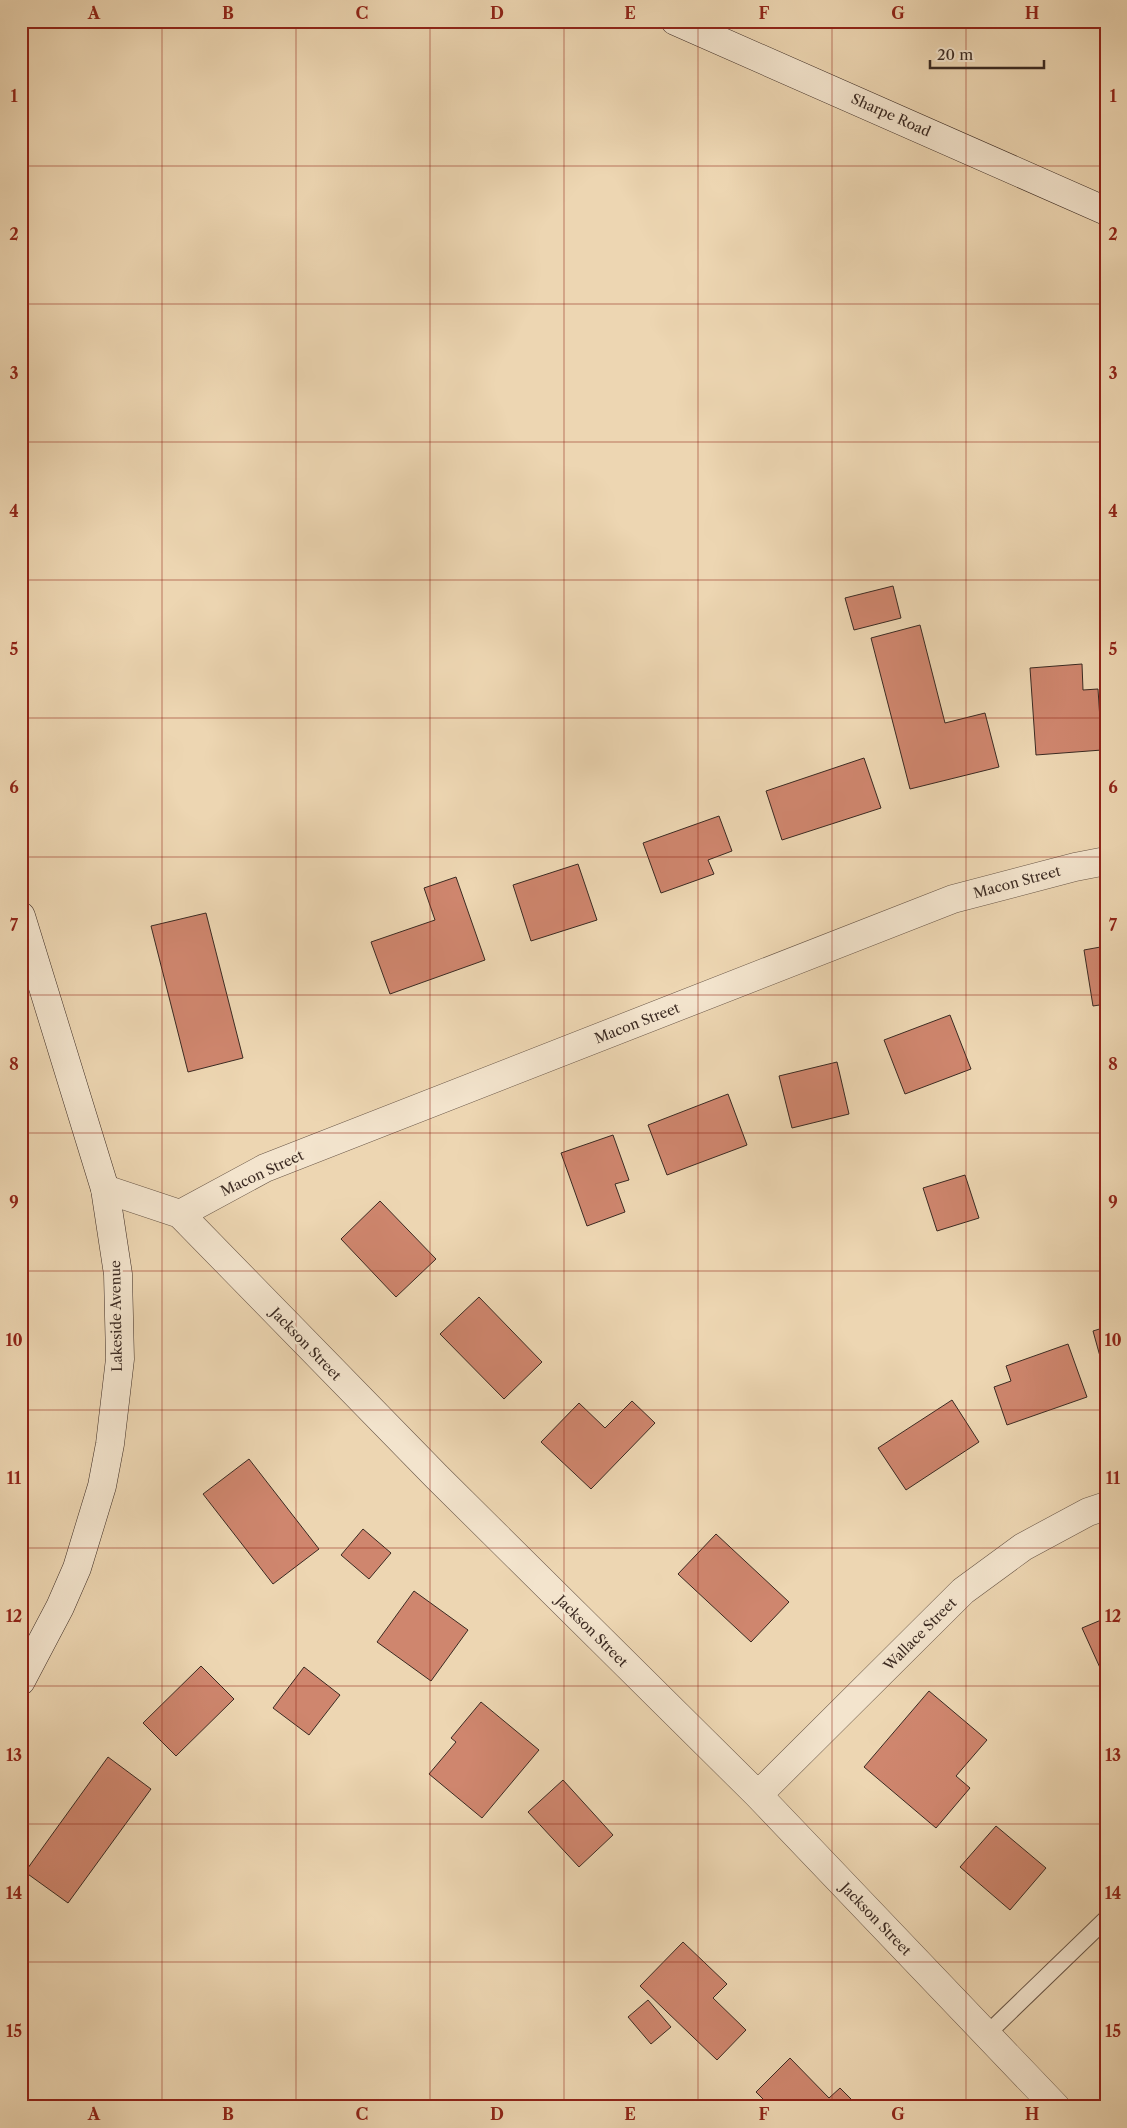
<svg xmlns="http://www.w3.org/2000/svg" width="1127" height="2128" font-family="'Libre Caslon Text',serif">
  <rect width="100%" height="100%" fill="#edd6b2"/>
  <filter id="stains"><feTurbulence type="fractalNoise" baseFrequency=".004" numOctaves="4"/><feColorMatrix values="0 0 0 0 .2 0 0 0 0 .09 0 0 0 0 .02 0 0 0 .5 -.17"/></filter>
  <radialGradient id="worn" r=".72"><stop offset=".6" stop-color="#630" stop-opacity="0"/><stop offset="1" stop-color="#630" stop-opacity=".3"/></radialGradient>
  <!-- building -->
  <path fill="#cf866e" stroke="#3b2a22" d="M 893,586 L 901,618 L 854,630 L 845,598 Z
    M 920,625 L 945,723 L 985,713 L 999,767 L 910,789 L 871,638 Z
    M 1082,664 L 1083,690 L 1098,689 L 1102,750 L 1036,755 L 1030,668 Z
    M 864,758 L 881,808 L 782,840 L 766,791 Z
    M 719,816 L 732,851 L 708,860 L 714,874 L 661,893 L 643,843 Z
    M 578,864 L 597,920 L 531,941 L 513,885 Z
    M 456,877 L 485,960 L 390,994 L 371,942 L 435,920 L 424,888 Z
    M 206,913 L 243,1058 L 188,1072 L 151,926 Z
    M 1106,946 L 1106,1004 L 1093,1006 L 1084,950 Z
    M 950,1015 L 971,1069 L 905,1094 L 884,1040 Z
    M 837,1062 L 849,1114 L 792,1128 L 779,1076 Z
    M 728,1094 L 747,1145 L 667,1175 L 648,1125 Z
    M 613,1135 L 629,1180 L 615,1184 L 625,1212 L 587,1226 L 561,1153 Z
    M 965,1175 L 979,1218 L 937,1231 L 923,1188 Z
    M 380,1201 L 436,1259 L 396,1297 L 341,1239 Z
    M 479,1297 L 542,1362 L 504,1399 L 440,1334 Z
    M 1106,1327 L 1106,1378 L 1093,1331 Z
    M 1068,1344 L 1087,1397 L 1007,1425 L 994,1387 L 1011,1381 L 1006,1366 Z
    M 952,1400 L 979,1442 L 906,1490 L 878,1448 Z
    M 632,1401 L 655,1423 L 591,1489 L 541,1442 L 579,1403 L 605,1428 Z
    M 249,1459 L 319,1549 L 273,1584 L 203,1494 Z
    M 363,1529 L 391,1553 L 369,1579 L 341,1555 Z
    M 716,1534 L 789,1602 L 751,1642 L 678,1574 Z
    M 414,1591 L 468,1630 L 431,1681 L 377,1642 Z
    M 1106,1618 L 1106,1681 L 1082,1628 Z
    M 201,1666 L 234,1699 L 176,1756 L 143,1723 Z
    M 304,1667 L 340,1695 L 309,1735 L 273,1708 Z
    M 929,1691 L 987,1740 L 956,1776 L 970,1788 L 936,1828 L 864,1767 Z
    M 481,1702 L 539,1750 L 482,1818 L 429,1774 L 456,1742 L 451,1738 Z
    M 108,1757 L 151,1789 L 68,1903 L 25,1872 Z
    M 563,1780 L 613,1835 L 579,1867 L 528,1812 Z
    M 996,1826 L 1046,1868 L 1010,1910 L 960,1867 Z
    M 683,1942 L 727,1984 L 713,1998 L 746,2030 L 717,2060 L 640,1986 Z
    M 648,2000 L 671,2027 L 651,2044 L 628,2017 Z
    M 790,2058 L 829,2098 L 840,2088 L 859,2107 L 771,2107 L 756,2092 Z"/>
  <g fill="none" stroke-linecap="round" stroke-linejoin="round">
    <defs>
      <path id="lane" d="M 987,2034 L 1106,1919"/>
      <path id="street" d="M 105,1189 L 180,1214 L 437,1477 L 758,1795 L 1056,2107
        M 180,1214 L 265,1168 L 953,899 L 1075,867 L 1106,861
        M 758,1795 L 963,1591 L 1023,1547 L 1088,1512 L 1106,1506"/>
      <path id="secondary" d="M 675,21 L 1106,211
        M 21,916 L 105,1189 L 118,1274 L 120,1359 L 110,1444 L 102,1486 L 77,1568 L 60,1607 L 21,1681"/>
    </defs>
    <!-- lane casing -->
    <use href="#lane" stroke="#685546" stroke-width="18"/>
    <!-- street casing -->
    <use href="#street" stroke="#685546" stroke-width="29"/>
    <!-- secondary casing -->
    <use href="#secondary" stroke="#3b2a22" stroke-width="29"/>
    <!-- lane -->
    <use href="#lane" stroke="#f3e4cd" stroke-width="16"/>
    <!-- street -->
    <use href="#street" stroke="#f3e4cd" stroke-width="28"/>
    <!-- secondary -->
    <use href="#secondary" stroke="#f3e4cd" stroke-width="28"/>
  </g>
  <!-- grid -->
  <path fill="none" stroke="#8f2418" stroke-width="1" stroke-opacity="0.55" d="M 162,21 L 162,2107M 296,21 L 296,2107M 430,21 L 430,2107M 564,21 L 564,2107M 698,21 L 698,2107M 832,21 L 832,2107M 966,21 L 966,2107M 21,166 L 1106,166M 21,304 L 1106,304M 21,442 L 1106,442M 21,580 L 1106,580M 21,718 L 1106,718M 21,857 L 1106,857M 21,995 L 1106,995M 21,1133 L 1106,1133M 21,1271 L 1106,1271M 21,1410 L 1106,1410M 21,1548 L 1106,1548M 21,1686 L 1106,1686M 21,1824 L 1106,1824M 21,1962 L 1106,1962"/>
  <g text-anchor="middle" stroke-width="5" stroke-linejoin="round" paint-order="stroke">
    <!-- street labels -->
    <g font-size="14" fill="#3b2a22" stroke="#f3e4cd">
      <text transform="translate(891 115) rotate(24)" y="5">Sharpe Road</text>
      <text transform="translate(1017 882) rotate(-15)" y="5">Macon Street</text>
      <text transform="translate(637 1023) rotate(-21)" y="5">Macon Street</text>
      <text transform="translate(262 1173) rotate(-25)" y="5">Macon Street</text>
      <text transform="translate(116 1316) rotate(-91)" y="5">Lakeside Avenue</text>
      <text transform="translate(306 1344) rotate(46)" y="5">Jackson Street</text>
      <text transform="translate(592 1631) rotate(45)" y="5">Jackson Street</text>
      <text transform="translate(920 1634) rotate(-45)" y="5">Wallace Street</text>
      <text transform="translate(876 1919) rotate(46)" y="5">Jackson Street</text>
    </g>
  </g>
  <!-- margin -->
  <rect width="1127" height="2128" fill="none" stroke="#edd6b2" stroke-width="55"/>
  <!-- scale -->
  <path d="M930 60v8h114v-8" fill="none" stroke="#3b2a22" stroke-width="2.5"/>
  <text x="937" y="60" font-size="15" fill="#3b2a22" stroke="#f3e4cd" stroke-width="4" paint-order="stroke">20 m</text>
  <rect x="28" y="28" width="1072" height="2072" fill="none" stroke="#8f2418" stroke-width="2"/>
  <g font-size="16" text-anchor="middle" font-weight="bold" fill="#8f2418">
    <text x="94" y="19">A</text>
    <text x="228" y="19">B</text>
    <text x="362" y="19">C</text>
    <text x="497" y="19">D</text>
    <text x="630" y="19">E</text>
    <text x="764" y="19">F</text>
    <text x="898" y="19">G</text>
    <text x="1032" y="19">H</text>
    <text x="14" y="102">1</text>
    <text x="1113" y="102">1</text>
    <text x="14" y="240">2</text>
    <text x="1113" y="240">2</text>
    <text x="14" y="379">3</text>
    <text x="1113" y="379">3</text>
    <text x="14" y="517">4</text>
    <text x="1113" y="517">4</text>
    <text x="14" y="655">5</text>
    <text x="1113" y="655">5</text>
    <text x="14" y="793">6</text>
    <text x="1113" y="793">6</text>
    <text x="14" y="931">7</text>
    <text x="1113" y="931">7</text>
    <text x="14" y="1070">8</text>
    <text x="1113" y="1070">8</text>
    <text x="14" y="1208">9</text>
    <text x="1113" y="1208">9</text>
    <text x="14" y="1346">10</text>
    <text x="1113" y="1346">10</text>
    <text x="14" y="1484">11</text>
    <text x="1113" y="1484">11</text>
    <text x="14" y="1622">12</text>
    <text x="1113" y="1622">12</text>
    <text x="14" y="1761">13</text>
    <text x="1113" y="1761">13</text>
    <text x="14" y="1899">14</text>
    <text x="1113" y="1899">14</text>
    <text x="14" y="2037">15</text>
    <text x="1113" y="2037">15</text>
    <text x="94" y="2120">A</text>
    <text x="228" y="2120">B</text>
    <text x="362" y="2120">C</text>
    <text x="497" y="2120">D</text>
    <text x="630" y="2120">E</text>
    <text x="764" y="2120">F</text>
    <text x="898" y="2120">G</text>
    <text x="1032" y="2120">H</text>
  </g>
  <rect width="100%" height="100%" filter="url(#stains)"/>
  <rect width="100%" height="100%" fill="url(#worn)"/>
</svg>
